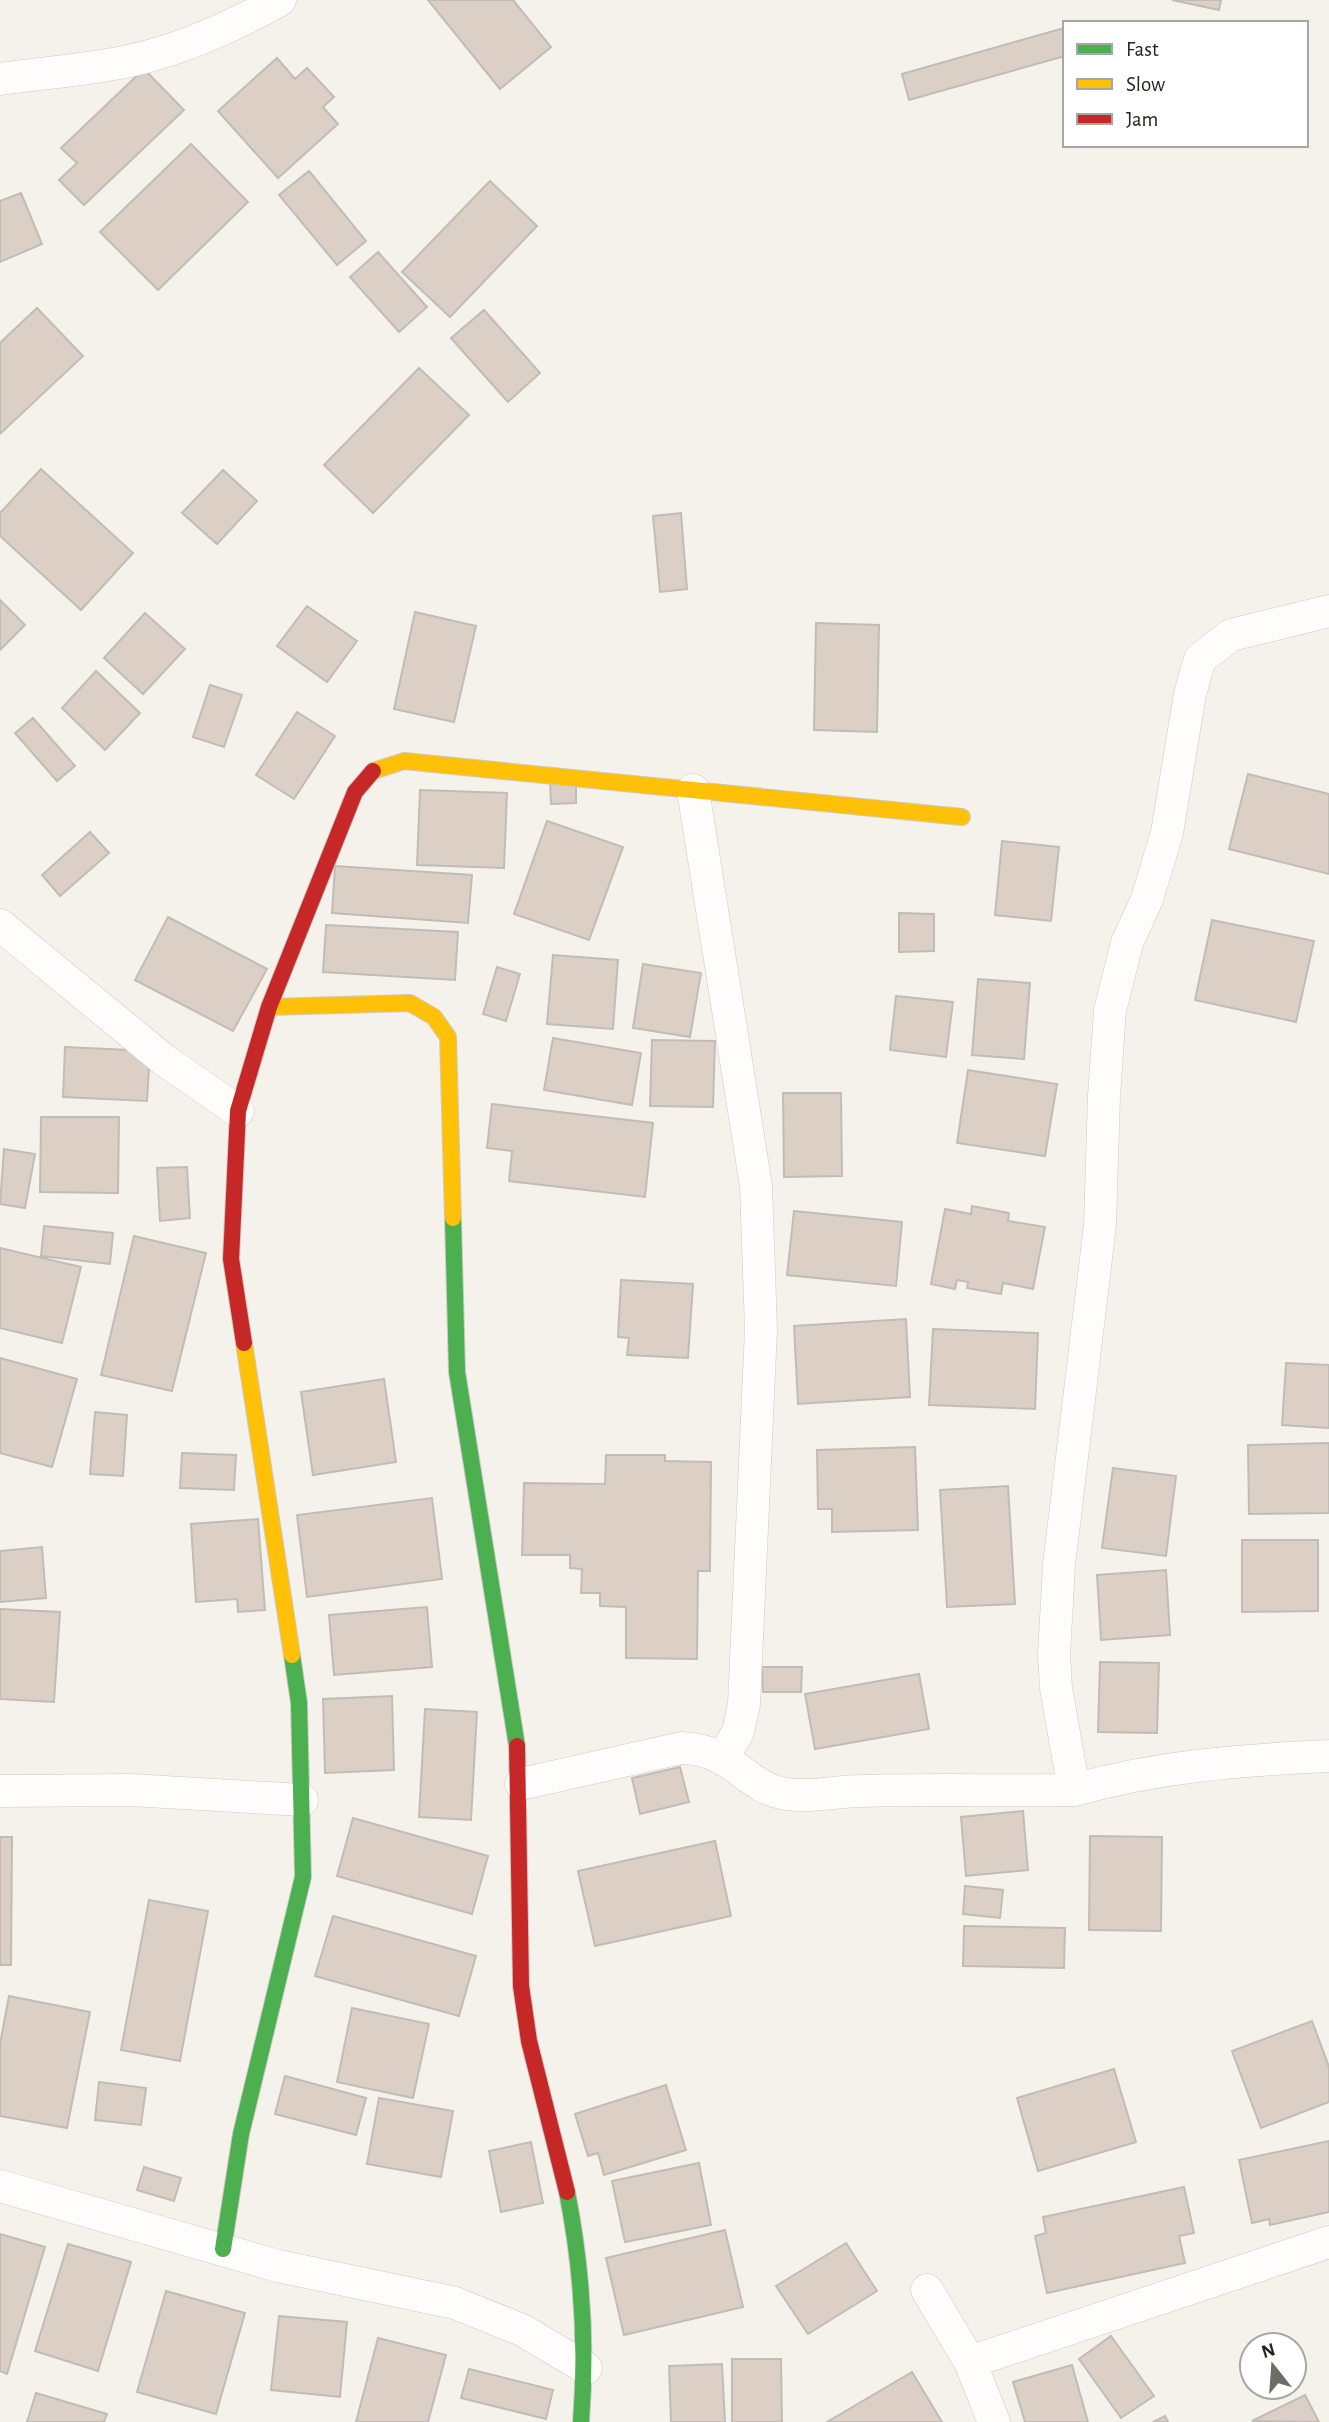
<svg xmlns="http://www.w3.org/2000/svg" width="1329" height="2422" font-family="'Alegreya Sans',sans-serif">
  <rect width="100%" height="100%" fill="#f5f2eb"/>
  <!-- building -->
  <path fill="#dbcfc6" stroke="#c0bcb8" stroke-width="2" d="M 428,0 L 513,0 L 551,47 L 500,89 Z
    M 1172,0 L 1221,0 L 1219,10 Z
    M 1064,28 L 1065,56 L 909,100 L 902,74 Z
    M 277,58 L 295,79 L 307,68 L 334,97 L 323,107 L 338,124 L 278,178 L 218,111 Z
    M 144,69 L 184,110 L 84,205 L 59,180 L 77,163 L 61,148 Z
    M 191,144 L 248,202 L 158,290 L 100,232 Z
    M 309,171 L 366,241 L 337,265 L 279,195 Z
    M 490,181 L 537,226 L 450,317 L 402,272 Z
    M 21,193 L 42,244 L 0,262 L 0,201 Z
    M 378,252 L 427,307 L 399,332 L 350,277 Z
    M 37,308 L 83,356 L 0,434 L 0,343 Z
    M 484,310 L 540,373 L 508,402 L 451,338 Z
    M 419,368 L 469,415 L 373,513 L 324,465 Z
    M 41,469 L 133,553 L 81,610 L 0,536 L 0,513 Z
    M 223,470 L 257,501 L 217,544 L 182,513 Z
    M 681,513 L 687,589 L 660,592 L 653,516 Z
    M 0,600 L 25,625 L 0,650 Z
    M 307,606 L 357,641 L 327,682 L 277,646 Z
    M 415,612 L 476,626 L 454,722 L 394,709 Z
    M 145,613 L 185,649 L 143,694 L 104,658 Z
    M 816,623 L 879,625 L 877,732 L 814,730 Z
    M 96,671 L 140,713 L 105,750 L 62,708 Z
    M 210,685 L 242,695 L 224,747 L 193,737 Z
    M 297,712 L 335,736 L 294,799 L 256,775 Z
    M 33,718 L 75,766 L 57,781 L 15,733 Z
    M 1248,774 L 1329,794 L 1329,874 L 1229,849 Z
    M 550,781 L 576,781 L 576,803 L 551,804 Z
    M 420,790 L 507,793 L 504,868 L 417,865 Z
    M 547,821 L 623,847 L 589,940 L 514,914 Z
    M 90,832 L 109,853 L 60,896 L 42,875 Z
    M 1002,841 L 1059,847 L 1051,921 L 995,915 Z
    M 335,866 L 472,875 L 468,923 L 332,913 Z
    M 899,913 L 934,914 L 934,951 L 899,952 Z
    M 168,917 L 267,969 L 233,1031 L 135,980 Z
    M 1212,920 L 1314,941 L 1296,1022 L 1195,1000 Z
    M 326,925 L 458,932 L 455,980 L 323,972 Z
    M 553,955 L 618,960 L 613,1029 L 547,1024 Z
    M 643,964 L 701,973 L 690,1037 L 633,1028 Z
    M 497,967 L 520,974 L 506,1021 L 483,1014 Z
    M 978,979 L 1030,983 L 1024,1059 L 972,1055 Z
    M 896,996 L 953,1002 L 946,1057 L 890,1050 Z
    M 553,1038 L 641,1053 L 632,1105 L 544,1090 Z
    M 652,1040 L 715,1041 L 713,1107 L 650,1106 Z
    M 65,1047 L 150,1051 L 147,1101 L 63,1097 Z
    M 968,1070 L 1057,1084 L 1045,1156 L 957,1143 Z
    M 783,1093 L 841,1093 L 842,1176 L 784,1177 Z
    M 492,1104 L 653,1123 L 645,1197 L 509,1181 L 512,1151 L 487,1148 Z
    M 41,1117 L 119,1117 L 118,1193 L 40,1192 Z
    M 4,1149 L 35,1154 L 25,1208 L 0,1204 Z
    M 187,1167 L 190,1218 L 160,1221 L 157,1168 Z
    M 972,1206 L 1009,1213 L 1008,1221 L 1045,1227 L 1033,1289 L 1003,1283 L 1001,1294 L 967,1288 L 968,1282 L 957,1280 L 955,1289 L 931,1284 L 945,1209 L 971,1214 Z
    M 794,1211 L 902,1222 L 896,1286 L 787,1275 Z
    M 44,1226 L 113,1233 L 110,1264 L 41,1256 Z
    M 134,1236 L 206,1253 L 172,1391 L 101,1375 Z
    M 0,1248 L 81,1267 L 62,1343 L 0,1328 Z
    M 621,1280 L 693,1284 L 688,1358 L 627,1355 L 629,1338 L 618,1337 Z
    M 906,1319 L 910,1397 L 798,1404 L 794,1326 Z
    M 933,1329 L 1038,1333 L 1035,1409 L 929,1405 Z
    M 0,1358 L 77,1379 L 52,1467 L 0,1453 Z
    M 1286,1363 L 1329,1365 L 1329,1428 L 1282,1425 Z
    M 384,1379 L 396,1462 L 313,1475 L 301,1392 Z
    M 95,1412 L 127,1415 L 123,1476 L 90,1474 Z
    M 1329,1443 L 1329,1513 L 1249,1514 L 1248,1445 Z
    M 915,1447 L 918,1530 L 832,1532 L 832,1509 L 818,1509 L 817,1450 Z
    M 182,1453 L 236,1455 L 234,1490 L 180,1488 Z
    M 606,1455 L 665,1455 L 665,1461 L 711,1462 L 710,1571 L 698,1571 L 697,1659 L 626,1658 L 626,1607 L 600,1606 L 600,1593 L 581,1593 L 582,1569 L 570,1568 L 570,1555 L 522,1555 L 524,1483 L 605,1484 Z
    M 1113,1468 L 1176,1476 L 1166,1556 L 1102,1548 Z
    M 1008,1486 L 1015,1604 L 947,1607 L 940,1490 Z
    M 432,1498 L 442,1579 L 307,1597 L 297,1515 Z
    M 258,1519 L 265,1610 L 238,1612 L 237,1599 L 196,1602 L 191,1524 Z
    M 1242,1540 L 1318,1540 L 1318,1611 L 1242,1612 Z
    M 42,1547 L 46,1598 L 0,1602 L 0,1551 Z
    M 1166,1570 L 1170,1635 L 1101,1640 L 1097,1575 Z
    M 427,1607 L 432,1667 L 334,1675 L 329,1615 Z
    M 0,1609 L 60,1612 L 54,1702 L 0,1699 Z
    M 1100,1662 L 1159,1663 L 1157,1733 L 1098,1732 Z
    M 762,1667 L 802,1667 L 801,1692 L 763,1692 Z
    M 919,1674 L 929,1729 L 815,1749 L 805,1694 Z
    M 392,1696 L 394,1770 L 325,1773 L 323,1699 Z
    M 425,1709 L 477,1712 L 471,1820 L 419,1817 Z
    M 680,1767 L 689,1802 L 640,1814 L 632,1778 Z
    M 1023,1811 L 1028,1870 L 966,1876 L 961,1817 Z
    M 353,1818 L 488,1856 L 472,1914 L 337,1876 Z
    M 1090,1836 L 1162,1837 L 1161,1931 L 1089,1930 Z
    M 0,1837 L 12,1837 L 11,1965 L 0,1965 Z
    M 715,1841 L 731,1916 L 595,1946 L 578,1871 Z
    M 965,1886 L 1003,1890 L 1000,1918 L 963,1914 Z
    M 149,1900 L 208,1911 L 180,2061 L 121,2050 Z
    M 333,1916 L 476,1956 L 459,2016 L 315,1976 Z
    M 964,1926 L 1065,1928 L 1064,1968 L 963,1966 Z
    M 9,1996 L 90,2012 L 67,2128 L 0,2116 L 0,2044 Z
    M 352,2008 L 429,2024 L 413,2098 L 337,2082 Z
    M 1312,2021 L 1329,2067 L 1329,2102 L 1261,2128 L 1232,2051 Z
    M 1114,2069 L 1136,2142 L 1038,2171 L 1017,2098 Z
    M 285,2076 L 366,2098 L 356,2135 L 275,2114 Z
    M 99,2082 L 146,2088 L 141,2125 L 95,2120 Z
    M 666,2085 L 686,2150 L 604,2175 L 598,2153 L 588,2156 L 575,2114 Z
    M 379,2098 L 453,2111 L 441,2177 L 367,2164 Z
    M 1329,2141 L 1329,2212 L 1270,2225 L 1269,2219 L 1252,2223 L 1239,2160 Z
    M 531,2142 L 543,2203 L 501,2212 L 489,2151 Z
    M 699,2163 L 711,2225 L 625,2242 L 612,2181 Z
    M 144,2167 L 181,2178 L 174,2201 L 137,2190 Z
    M 1184,2187 L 1194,2233 L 1179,2236 L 1185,2263 L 1047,2293 L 1035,2236 L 1046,2233 L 1043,2217 Z
    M 725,2230 L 743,2307 L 624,2335 L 606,2258 Z
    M 0,2234 L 45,2247 L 7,2374 L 0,2371 Z
    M 846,2243 L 877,2291 L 808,2334 L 776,2286 Z
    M 68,2244 L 131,2262 L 98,2371 L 35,2351 Z
    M 166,2291 L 245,2313 L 216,2414 L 137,2392 Z
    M 279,2316 L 347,2322 L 340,2397 L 271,2390 Z
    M 1111,2336 L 1154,2396 L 1121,2418 L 1079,2359 Z
    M 378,2338 L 446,2355 L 428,2422 L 356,2422 Z
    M 732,2359 L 781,2359 L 782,2422 L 732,2422 Z
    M 722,2364 L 725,2422 L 671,2422 L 669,2366 Z
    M 1072,2365 L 1088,2422 L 1025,2422 L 1013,2382 Z
    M 469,2369 L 553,2390 L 546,2419 L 461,2398 Z
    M 912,2372 L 942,2422 L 827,2422 Z
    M 36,2393 L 107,2414 L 104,2422 L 27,2422 Z
    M 1305,2395 L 1319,2422 L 1252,2421 Z
    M 1165,2416 L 1168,2422 L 1153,2422 Z"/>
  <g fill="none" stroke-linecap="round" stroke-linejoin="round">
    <defs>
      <path id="street" d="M 0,79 C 43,73 87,70 129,61 C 183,49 232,27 280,0
        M 1329,611 L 1231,635 L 1200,659 L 1190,694 L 1167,833 L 1147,899 L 1127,943 L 1110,1010 L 1104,1096 L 1100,1225 L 1059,1565 L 1054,1655 L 1056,1688 L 1074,1790 C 1159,1766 1242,1760 1329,1756
        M 693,790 L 756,1186 L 761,1329 L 744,1704 L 738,1732 L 723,1757
        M 0,925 L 164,1060 L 238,1111
        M 521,1784 L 681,1748 C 734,1749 745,1788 786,1794 C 809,1798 837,1791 861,1791 C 932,1789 1003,1791 1074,1790
        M 0,1791 L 130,1790 L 302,1800
        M 0,2186 L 278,2266 L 455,2303 L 522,2330 L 586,2368
        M 927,2290 L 970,2362 L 994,2422
        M 970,2362 L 1329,2242"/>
      <path id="fast" d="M 453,1218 L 457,1372 L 517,1746
        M 567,2192 C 582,2268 587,2344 581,2422
        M 223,2249 L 241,2134 L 303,1877 L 299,1703 L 292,1655"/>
      <path id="slow" d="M 373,771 L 404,761 L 962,817
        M 269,1007 L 410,1003 L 434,1017 L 448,1037 L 453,1218
        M 244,1343 L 292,1655"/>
      <path id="jam" d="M 244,1343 L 231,1259 L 238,1111 L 269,1007 L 355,792 L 373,771
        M 517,1746 L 521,1986 L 529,2041 L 567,2192"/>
    </defs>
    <!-- street casing -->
    <use href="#street" stroke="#cdcac5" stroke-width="33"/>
    <!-- fast casing -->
    <use href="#fast" stroke="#cdcac5" stroke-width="18"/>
    <!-- slow casing -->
    <use href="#slow" stroke="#cdcac5" stroke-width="18"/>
    <!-- jam casing -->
    <use href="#jam" stroke="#cdcac5" stroke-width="18"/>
    <!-- street -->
    <use href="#street" stroke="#fefdfc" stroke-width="32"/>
    <!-- fast -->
    <use href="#fast" stroke="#4caf50" stroke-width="16"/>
    <!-- slow -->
    <use href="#slow" stroke="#ffc107" stroke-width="16"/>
    <!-- jam -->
    <use href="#jam" stroke="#c62828" stroke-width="16"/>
  </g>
  <!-- legend -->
  <rect x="1063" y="21" width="245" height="126" fill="#ffffff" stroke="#a8a7a5" stroke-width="2"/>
  <rect x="1077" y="44" width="35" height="10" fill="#4caf50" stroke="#a8a7a5" stroke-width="2"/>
  <text x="1126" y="56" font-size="21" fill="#26241f">Fast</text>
  <rect x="1077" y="79" width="35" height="10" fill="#ffc107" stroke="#a8a7a5" stroke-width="2"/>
  <text x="1126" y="91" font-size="21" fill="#26241f">Slow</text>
  <rect x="1077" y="114" width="35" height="10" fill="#c62828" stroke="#a8a7a5" stroke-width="2"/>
  <text x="1126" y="126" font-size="21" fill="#26241f">Jam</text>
  <!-- north arrow -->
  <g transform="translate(1273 2366) rotate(343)"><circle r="33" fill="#ffffff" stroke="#a8a7a5" stroke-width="2"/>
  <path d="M0-5L12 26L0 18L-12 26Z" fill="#6e6c66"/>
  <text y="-10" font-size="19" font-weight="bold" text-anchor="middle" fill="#26241f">N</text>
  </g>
</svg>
